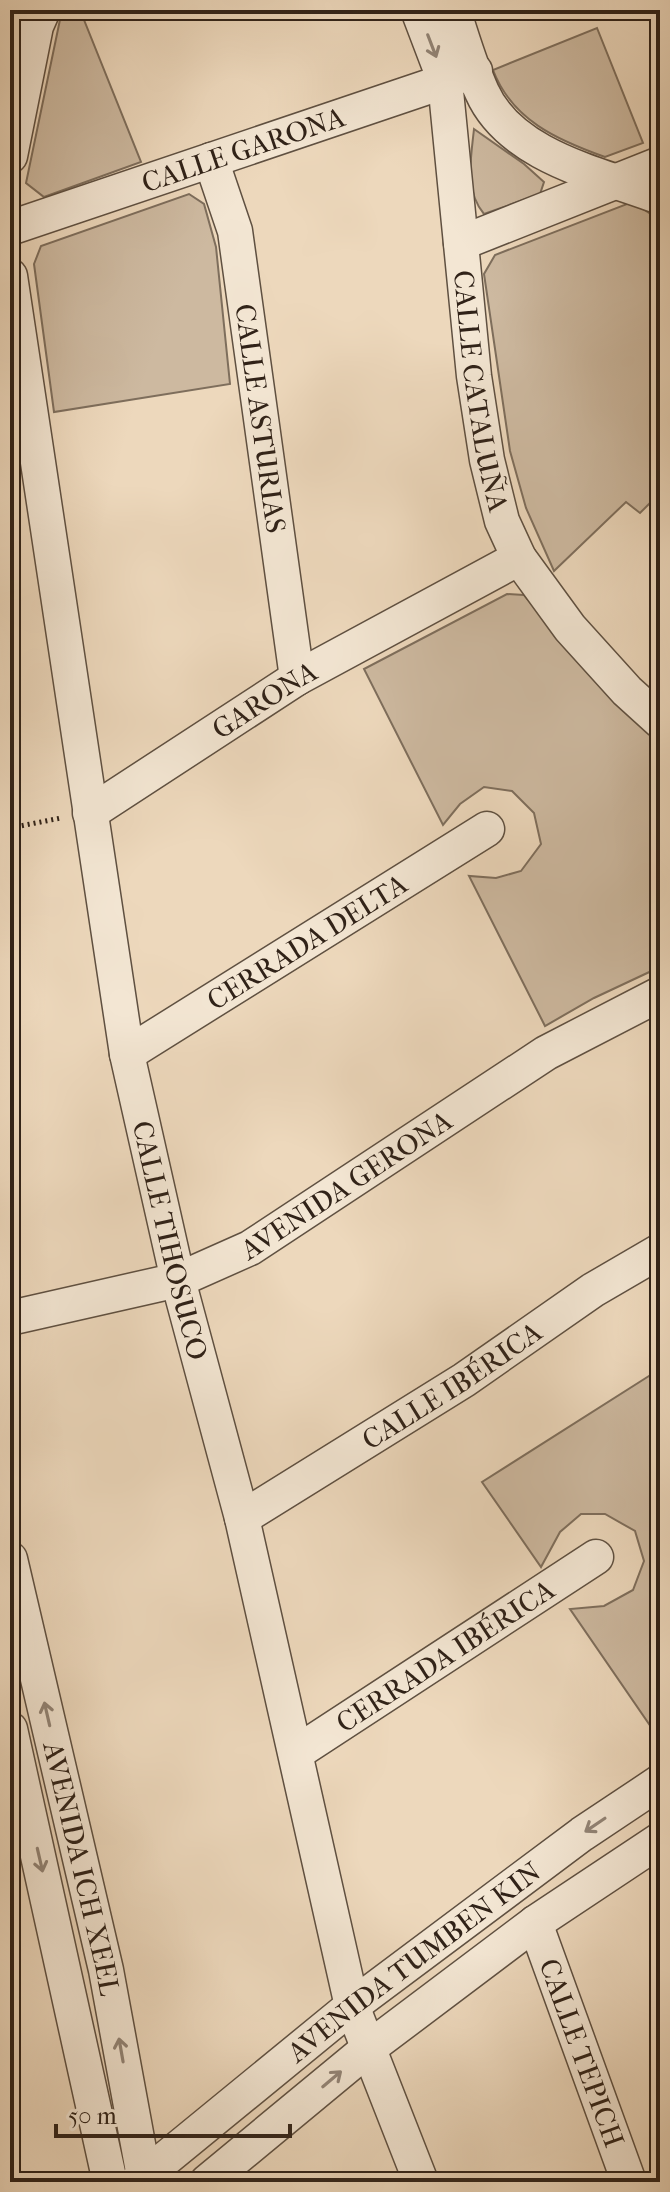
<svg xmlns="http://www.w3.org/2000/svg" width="670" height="2192" font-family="'IM FELL French Canon',serif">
  <rect width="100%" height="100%" fill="#edd8bc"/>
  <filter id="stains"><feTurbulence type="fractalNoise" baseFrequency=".0025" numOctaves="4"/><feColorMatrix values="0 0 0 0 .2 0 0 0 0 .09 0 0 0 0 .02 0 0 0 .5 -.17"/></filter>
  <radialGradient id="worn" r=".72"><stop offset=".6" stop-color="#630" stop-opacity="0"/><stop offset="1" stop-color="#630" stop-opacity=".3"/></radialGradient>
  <!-- green -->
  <path fill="#cdb9a0" stroke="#7e6e5c" stroke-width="2" d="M 62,10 L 80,10 L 141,162 L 44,197 L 26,183 Z
    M 597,28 L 643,143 L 605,157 C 557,140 512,120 493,70 Z
    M 474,129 L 524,164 L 544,182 L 540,194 L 484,214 C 464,190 471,158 474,129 Z
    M 189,194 L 204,204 L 216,247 L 230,384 L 54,412 L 34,264 L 41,246 Z
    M 632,202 L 660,220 L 660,493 L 640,513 L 626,502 L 554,571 L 526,508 L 510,451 L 484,274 L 495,255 Z
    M 507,594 L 524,595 L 615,702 L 660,743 L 660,967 L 594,998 L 545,1026 L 469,876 L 496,878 L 521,871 L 541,844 L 534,813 L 512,791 L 484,787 L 460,804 L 443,825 L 364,669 Z
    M 660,1369 L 660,1740 L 570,1609 L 604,1606 L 633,1590 L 644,1561 L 635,1531 L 605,1514 L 581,1514 L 560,1532 L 541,1567 L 482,1482 Z"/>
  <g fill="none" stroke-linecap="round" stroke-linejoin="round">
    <defs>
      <g id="minor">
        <path id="s1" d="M 418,10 L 445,81 L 474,376 L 487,460 L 502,521 L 519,558 L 570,628 L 627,691 L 660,721"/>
        <path d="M 453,10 C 462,37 470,66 482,92 C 511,157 600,174 660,197"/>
        <path d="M 10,156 L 36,26 L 43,10"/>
        <path id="s2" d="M 211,160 L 235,231 L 297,678"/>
        <path id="s3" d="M 10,228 L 475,71"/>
        <path d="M 461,243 L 660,164"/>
        <path id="s4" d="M 10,276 L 127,1054 L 178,1280 L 242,1518 L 352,2006 L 421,2182"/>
        <path id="s5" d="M 90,813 L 297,678 L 519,558"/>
        <path id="s6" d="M 127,1054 L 487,829"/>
        <path id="s7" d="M 10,1318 L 178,1280 L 250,1248 L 546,1053 L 660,994"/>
        <path id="s8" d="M 242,1518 L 464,1380 L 593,1290 L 660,1251"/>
        <path id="s9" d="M 10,1559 L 106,1970 L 145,2182"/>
        <path d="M 10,1729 L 110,2182"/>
        <path id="s10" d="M 296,1753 L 596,1557"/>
        <path id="s11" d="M 535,1923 L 629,2182"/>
        <path id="s12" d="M 137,2182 L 352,2006 L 582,1834 L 660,1782"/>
        <path d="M 207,2182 L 369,2048 L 535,1923 L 660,1840"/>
      </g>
    </defs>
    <!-- minor casing -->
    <use href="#minor" stroke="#5f5041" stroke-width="37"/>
    <!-- path -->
    <path stroke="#302218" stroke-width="5" stroke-dasharray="2 4" stroke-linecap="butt" d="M 10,828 L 61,818"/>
    <!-- minor -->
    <use href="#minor" stroke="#f3e6d3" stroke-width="34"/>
  </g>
  <!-- one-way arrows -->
  <defs><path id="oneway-shaft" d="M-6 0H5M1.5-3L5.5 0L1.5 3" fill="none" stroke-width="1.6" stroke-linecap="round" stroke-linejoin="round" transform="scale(2)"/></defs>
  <g stroke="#928476">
    <use href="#oneway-shaft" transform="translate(432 46) rotate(69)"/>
    <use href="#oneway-shaft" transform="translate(47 1714) rotate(-103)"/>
    <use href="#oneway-shaft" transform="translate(595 1825) rotate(146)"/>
    <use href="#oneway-shaft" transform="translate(40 1860) rotate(77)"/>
    <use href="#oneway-shaft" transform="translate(121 2050) rotate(-100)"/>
    <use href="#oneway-shaft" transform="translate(332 2079) rotate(-40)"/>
  </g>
  <g text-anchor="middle" stroke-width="7" stroke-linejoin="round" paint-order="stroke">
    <!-- street labels -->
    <g font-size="28" fill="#302218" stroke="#f3e6d3">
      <text dy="10" stroke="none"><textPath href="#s3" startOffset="246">CALLE GARONA</textPath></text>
      <text dy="10" stroke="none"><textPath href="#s1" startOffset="388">CALLE CATALUÑA</textPath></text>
      <text dy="10" stroke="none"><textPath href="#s2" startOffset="264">CALLE ASTURIAS</textPath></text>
      <text dy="10" stroke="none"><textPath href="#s5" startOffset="208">GARONA</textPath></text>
      <text dy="10" stroke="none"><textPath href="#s6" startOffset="212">CERRADA DELTA</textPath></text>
      <text dy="10" stroke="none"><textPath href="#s7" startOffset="366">AVENIDA GERONA</textPath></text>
      <text dy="10" stroke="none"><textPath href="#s4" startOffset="978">CALLE TIHOSUCO</textPath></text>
      <text dy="10" stroke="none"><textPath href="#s8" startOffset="248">CALLE IBÉRICA</textPath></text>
      <text dy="10" stroke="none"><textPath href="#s10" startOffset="178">CERRADA IBÉRICA</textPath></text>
      <text dy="10" stroke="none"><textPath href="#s9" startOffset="318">AVENIDA ICH XEEL</textPath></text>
      <text dy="10" stroke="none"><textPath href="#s12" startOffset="354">AVENIDA TUMBEN KIN</textPath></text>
      <text dy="10" stroke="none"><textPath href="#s11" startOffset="138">CALLE TEPICH</textPath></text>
    </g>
  </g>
  <!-- margin -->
  <rect width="670" height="2192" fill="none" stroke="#edd8bc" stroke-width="40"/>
  <rect x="12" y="12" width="646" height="2168" fill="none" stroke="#302218" stroke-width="4"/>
  <rect x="20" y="20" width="630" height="2152" fill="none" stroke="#302218" stroke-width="2"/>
  <!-- scale -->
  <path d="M56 2124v12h234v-12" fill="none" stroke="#302218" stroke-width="4"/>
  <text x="68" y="2124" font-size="24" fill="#302218" stroke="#f3e6d3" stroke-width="6" paint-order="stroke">50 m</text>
  <rect width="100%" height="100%" filter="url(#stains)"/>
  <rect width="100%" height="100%" fill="url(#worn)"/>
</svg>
